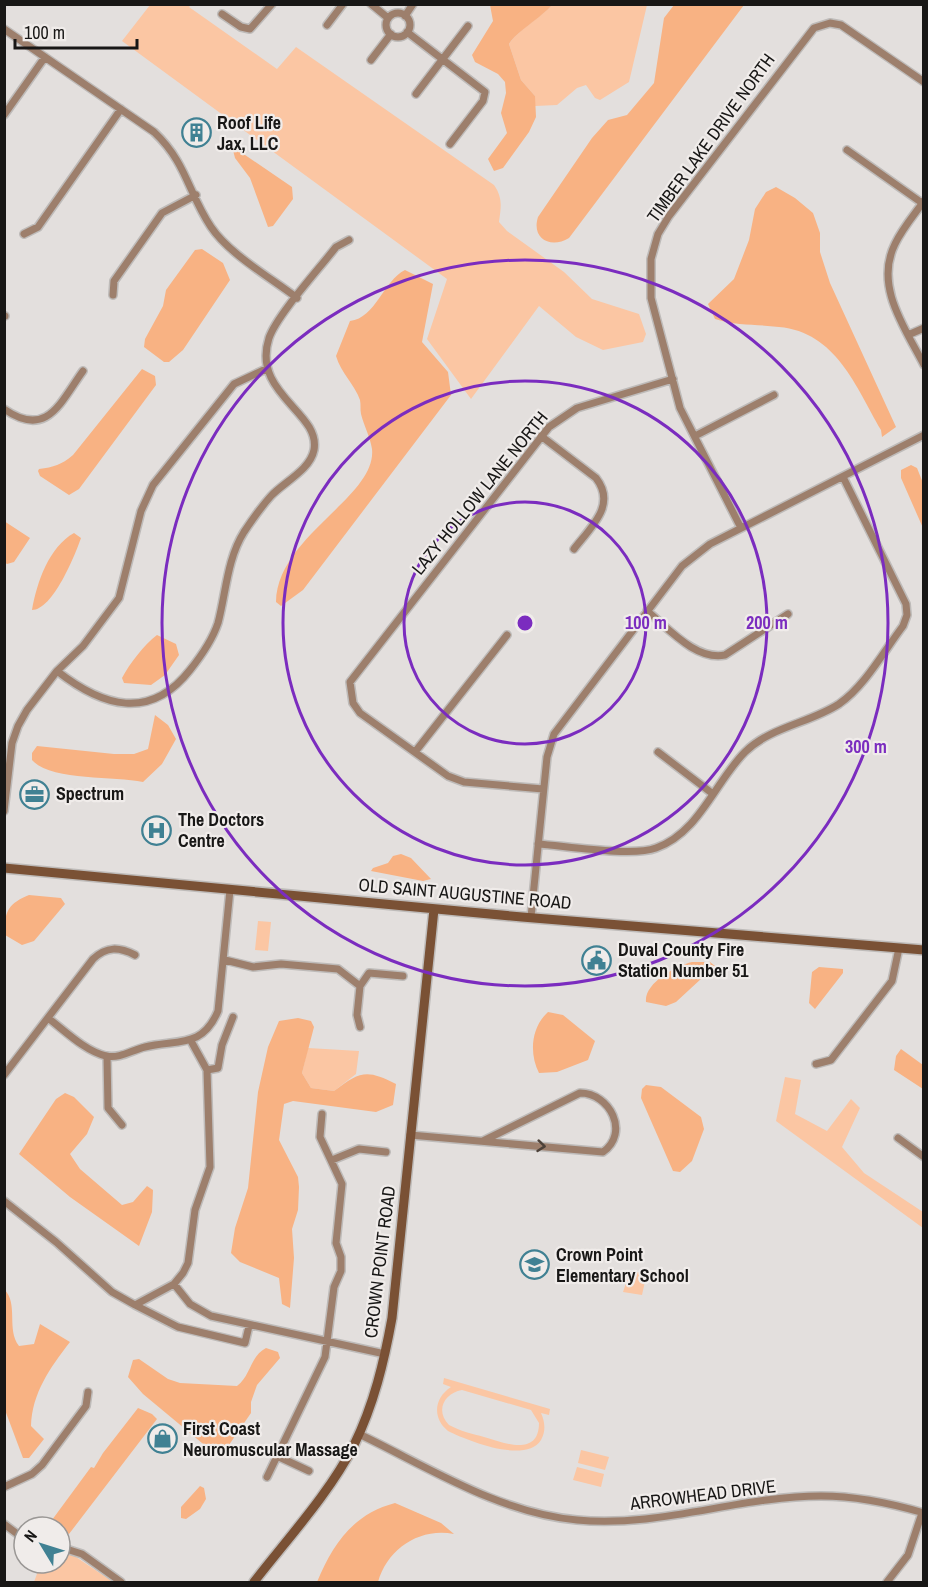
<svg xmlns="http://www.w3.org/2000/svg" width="928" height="1587" font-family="'Archivo Narrow',sans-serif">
  <rect width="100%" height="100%" fill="#e3dfdd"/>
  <!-- green -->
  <path fill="#fbc6a3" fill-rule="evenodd" d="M 191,5 L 189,7 L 277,69 L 296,47 L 494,185 C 503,198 501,207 499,222 L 507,231 L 564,272 L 592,299 L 639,314 L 646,334 L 643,342 L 603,350 L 576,337 L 539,306 L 471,399 L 427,339 L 447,279 L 122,41 L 150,5 Z
    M 552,5 L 647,5 L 629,82 L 600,100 L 595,98 L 586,85 L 577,88 L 557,105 L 535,106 L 535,96 L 521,80 L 509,44 C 515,33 541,17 552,5 Z
    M 258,921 L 271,922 L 268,951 L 255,950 Z
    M 308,1048 L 359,1051 L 356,1074 L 334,1091 L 311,1088 L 302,1073 Z
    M 785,1077 L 801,1080 L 795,1114 L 827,1131 L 851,1099 L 860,1108 L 842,1147 L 864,1173 L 923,1212 L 923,1228 L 776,1121 Z
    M 630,1271 L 644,1273 L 646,1277 L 642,1295 L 623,1292 Z
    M 444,1378 L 550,1409 L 549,1415 L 541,1413 C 545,1422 546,1431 541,1440 C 526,1464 468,1441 448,1431 C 432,1418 434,1398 451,1387 L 443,1384 ZM 462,1390 L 531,1410 L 539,1423 C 539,1457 504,1443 484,1437 C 473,1434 460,1431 449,1425 C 435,1411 444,1393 462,1390 Z
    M 581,1450 L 609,1457 L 605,1470 L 578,1463 Z
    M 577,1467 L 604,1474 L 601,1487 L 573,1480 Z
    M 60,1551 L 73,1555 L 113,1582 L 34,1582 L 41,1563 L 60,1563 Z"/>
  <!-- water -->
  <path fill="#f8b283" d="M 490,5 L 552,5 C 542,17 515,33 509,44 L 521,80 L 535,96 L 536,117 L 529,132 L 503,168 L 494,171 L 488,159 L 507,133 L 501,113 L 506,93 L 505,82 L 498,74 L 475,62 L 472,55 L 493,21 Z
    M 674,5 L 744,5 L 569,238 C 551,249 531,239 538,217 L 592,138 L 608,120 L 627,115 L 654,83 L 664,18 Z
    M 232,146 L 292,187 L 293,199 L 273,226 L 268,227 L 250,178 L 235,158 Z
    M 776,187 L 795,198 L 813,213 L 820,233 L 820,252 L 830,283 L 896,427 L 882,437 L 881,430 C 856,387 836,332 779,327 C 757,324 737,326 715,319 L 708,304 L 734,279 L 749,240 L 755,209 L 766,192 Z
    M 202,249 L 223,263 L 230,280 L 183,350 L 169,362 L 164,362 L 144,347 L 145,339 L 163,306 L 166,290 L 195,250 Z
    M 405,270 L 433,284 L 422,342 L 448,372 L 451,395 L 303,590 L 281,606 L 276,602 C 277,536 377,497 372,449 C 370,436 364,426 361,414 C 360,409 361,405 360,400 C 355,385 341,373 336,356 L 350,321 C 376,318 383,281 405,270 Z
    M 142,369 L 155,376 L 156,385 L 79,489 L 69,495 L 40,476 L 38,471 L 39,469 C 54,467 61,465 73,455 Z
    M 911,465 L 917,468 L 923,483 L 923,528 L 901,478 L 901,470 Z
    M 4,521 L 30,538 L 14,562 L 7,564 L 4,562 Z
    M 74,533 L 81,538 C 75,555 53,610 32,610 C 37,582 49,547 74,533 Z
    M 157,635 L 176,644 L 179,655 L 165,675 L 151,685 L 124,683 L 122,678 C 130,663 144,645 157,635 Z
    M 155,715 L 168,725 L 176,739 L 162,764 L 143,782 C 114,776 50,781 32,760 L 32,753 L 37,746 L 114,754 L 134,754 L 148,749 Z
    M 401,854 L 411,858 L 431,879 L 423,881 L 371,871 L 373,868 L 388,863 L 393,856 Z
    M 29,895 L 61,898 L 65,904 L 34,941 L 22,945 L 5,935 C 4,913 7,904 29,895 Z
    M 692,962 L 710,962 L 715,966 L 676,1002 L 666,1006 L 646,1002 C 644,983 676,966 692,962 Z
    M 819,967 L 843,969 L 843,973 L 815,1009 L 809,1003 L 812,972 Z
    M 548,1012 L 563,1015 L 595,1041 L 588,1060 L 557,1072 L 539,1073 C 529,1054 531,1027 548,1012 Z
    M 298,1018 L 311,1021 L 314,1027 L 302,1073 L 311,1088 L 334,1091 C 360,1071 367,1069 396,1084 L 393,1105 L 376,1112 L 293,1101 L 284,1104 L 279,1140 L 298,1177 L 299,1187 L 298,1210 L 292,1229 L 294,1258 L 290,1308 L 282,1304 L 279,1278 L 240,1262 L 231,1253 L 235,1228 L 248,1188 L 258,1092 L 268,1047 L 279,1021 Z
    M 901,1049 L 923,1065 L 923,1089 L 894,1070 L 896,1056 Z
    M 646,1085 L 661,1087 L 701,1117 L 704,1129 L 692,1161 L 680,1172 L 673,1171 L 641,1098 L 642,1089 Z
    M 65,1093 L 74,1097 L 94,1117 L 87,1134 L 70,1154 L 80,1169 L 122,1205 L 133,1202 L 147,1186 L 153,1190 L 152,1212 L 139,1246 L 70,1197 L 19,1154 L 56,1099 Z
    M 4,1289 C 19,1304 6,1329 19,1346 L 34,1344 L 40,1324 L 70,1342 C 50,1368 32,1393 31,1426 L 44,1439 L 29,1458 L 23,1458 L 5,1410 Z
    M 266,1348 L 278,1352 L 280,1358 L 257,1385 L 251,1402 L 251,1413 L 220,1458 L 143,1394 L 128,1377 L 133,1360 L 139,1359 L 168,1379 L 180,1383 L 237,1386 C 251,1376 250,1356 266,1348 Z
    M 138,1408 L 152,1414 L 157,1419 L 69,1534 L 60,1530 L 60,1527 L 44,1526 L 49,1519 L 52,1520 L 91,1467 L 94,1468 L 103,1453 Z
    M 200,1486 L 204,1488 L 206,1499 L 200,1509 L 186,1519 L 181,1518 L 181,1507 Z
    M 395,1503 L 441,1523 L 454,1534 C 420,1527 387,1549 378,1582 L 317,1582 C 333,1544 353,1514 395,1503 Z"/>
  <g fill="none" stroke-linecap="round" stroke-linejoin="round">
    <defs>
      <path id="street" d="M 371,4 L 388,18
        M386 25a12 12 0 1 1 24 0a12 12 0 1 1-24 0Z
        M 222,14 L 241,27 L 250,29 L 272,4
        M 405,16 L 413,4
        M 327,25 L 343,4
        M 4,29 L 154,132 C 187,163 188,193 211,227 C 229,254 271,278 297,298
        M 407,32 L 485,92 L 483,101 L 450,144
        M 371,60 L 391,34
        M 416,94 L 468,26
        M 4,115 L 45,57
        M 847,150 L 922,203
        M 924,201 C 914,215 902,229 895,244 C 874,286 905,328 924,365
        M 24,234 L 38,227 L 121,109
        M 113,295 L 114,281 L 162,213 L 196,195
        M 4,316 L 5,316
        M 908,335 L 924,328
        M 4,409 C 47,439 60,403 83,371
        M 541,436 L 596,478 C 617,505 591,527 574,549
        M 695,436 L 774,395
        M 741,528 L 680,408 L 651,298 L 651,259 L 658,234 L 669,216 L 814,28 L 830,23 L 841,25 L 924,82
        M 647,611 C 668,628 696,661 725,655 L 788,614
        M 57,671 C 103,707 150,721 190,670 C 202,655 212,641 218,623 C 226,593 227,559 244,532 C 252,520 261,507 271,496 C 284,482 310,470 314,450 C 321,412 251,394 269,338 C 277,315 319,269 336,247 L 349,240
        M 415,752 L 507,635
        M 658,752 L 713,794
        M 543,789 L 464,782 L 448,776 L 360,713 L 353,703 L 350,682 L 549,427 L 577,408 L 673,379
        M 4,811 L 12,743 L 18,726 L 27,710 L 57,671 L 83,646 L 119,598 L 141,511 L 153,485 L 234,384 L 266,369
        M 538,844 C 566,846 632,857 656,848 C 699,833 715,782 745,752 C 770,727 810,723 839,704 C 865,686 884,651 903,626 L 907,615 L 906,604 L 843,477
        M 531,917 L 547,757 L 554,734 L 682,566 L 710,544 L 924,435
        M 225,960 L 253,967 L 281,964 L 338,969 L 360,986
        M 360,986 L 369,973 L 403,976
        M 360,986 L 357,1015 L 360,1027
        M 48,1018 C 65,1031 85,1051 106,1056 C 120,1059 132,1050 145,1047 C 177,1039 202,1049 218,1011 L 230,890
        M 107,1056 L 108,1108 L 122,1125
        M 816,1064 L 831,1060 L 892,981 L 899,948
        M 207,1070 L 218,1068 L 222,1045 L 233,1017
        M 4,1075 L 93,959 C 107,946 119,947 135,955
        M 410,1135 L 603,1152 C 630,1133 610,1093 580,1093 L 483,1141
        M 898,1138 L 924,1157
        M 332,1160 L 359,1149 L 386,1152
        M 4,1201 L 56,1242 L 112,1292 L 135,1305 L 174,1284 L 183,1273 L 188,1263 L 195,1210 L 210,1167 L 207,1070 L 191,1041
        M 174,1284 L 190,1304 L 211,1316 L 385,1354
        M 135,1305 L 178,1327 L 245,1343 L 249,1326
        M 359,1434 C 428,1467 499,1513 577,1520 C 660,1528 739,1496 821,1496 C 856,1496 890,1503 924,1513
        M 277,1456 L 309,1471
        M 267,1477 L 325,1357 L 334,1287 L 341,1271 L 341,1257 L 336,1243 L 342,1184 L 320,1137 L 322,1114
        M 4,1487 L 32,1474 L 42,1465 L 86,1406 L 88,1392
        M 4,1524 L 24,1539
        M 60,1547 L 82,1554 L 121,1582
        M 887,1582 L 908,1555 L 922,1513"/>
      <path id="secondary" d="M 4,868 L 522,917 L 924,950
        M 254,1582 C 288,1538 329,1494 354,1445 C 374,1404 384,1362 392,1318 L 434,909"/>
    </defs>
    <!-- street casing -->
    <use href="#street" stroke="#bebbb9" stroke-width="10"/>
    <!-- secondary casing -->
    <use href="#secondary" stroke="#bebbb9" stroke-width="12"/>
    <!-- street -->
    <use href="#street" stroke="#9d7f6c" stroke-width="7"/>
    <!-- secondary -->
    <use href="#secondary" stroke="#7a5135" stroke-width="9"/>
  </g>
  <!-- one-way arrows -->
  <defs><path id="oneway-chevron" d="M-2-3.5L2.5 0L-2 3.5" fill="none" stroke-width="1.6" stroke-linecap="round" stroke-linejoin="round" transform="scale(1.5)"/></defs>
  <use stroke="#4d4138" href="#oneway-chevron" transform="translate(541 1146) rotate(6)"/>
  <!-- distance rings -->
  <g fill="none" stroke="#7b2cbf" stroke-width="3">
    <circle cx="525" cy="623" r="121"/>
    <circle cx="525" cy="623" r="242"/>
    <circle cx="525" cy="623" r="363"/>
  </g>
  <!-- icons -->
  <defs>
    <symbol id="building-ring" viewBox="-11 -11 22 22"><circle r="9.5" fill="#f0ecea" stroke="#408193" stroke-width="1.5"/><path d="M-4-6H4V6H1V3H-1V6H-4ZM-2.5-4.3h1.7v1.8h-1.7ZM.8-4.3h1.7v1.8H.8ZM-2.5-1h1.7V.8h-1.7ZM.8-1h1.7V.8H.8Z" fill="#408193"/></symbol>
    <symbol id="office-ring" viewBox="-11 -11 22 22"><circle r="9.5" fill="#f0ecea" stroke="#408193" stroke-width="1.5"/><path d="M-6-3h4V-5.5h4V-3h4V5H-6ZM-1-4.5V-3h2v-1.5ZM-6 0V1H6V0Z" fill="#408193"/></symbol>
    <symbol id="hospital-ring" viewBox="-11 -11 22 22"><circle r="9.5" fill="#f0ecea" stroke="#408193" stroke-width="1.5"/><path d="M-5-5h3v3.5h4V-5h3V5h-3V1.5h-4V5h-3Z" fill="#408193"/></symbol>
    <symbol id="civic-ring" viewBox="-11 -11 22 22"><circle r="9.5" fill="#f0ecea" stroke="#408193" stroke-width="1.5"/><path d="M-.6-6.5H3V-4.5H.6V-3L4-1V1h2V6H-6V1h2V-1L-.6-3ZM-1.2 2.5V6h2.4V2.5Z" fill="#408193"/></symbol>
    <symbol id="school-ring" viewBox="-11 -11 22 22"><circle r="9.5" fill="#f0ecea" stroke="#408193" stroke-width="1.5"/><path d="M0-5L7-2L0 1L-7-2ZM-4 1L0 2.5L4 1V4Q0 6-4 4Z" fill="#408193"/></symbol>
    <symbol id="shop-ring" viewBox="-11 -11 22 22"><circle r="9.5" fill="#f0ecea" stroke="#408193" stroke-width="1.5"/><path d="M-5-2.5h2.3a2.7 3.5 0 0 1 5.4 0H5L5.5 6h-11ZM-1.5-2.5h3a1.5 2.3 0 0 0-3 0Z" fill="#408193"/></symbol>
  </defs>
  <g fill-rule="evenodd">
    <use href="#building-ring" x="180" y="116" width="33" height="33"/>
    <use href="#office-ring" x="18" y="778" width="33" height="33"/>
    <use href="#hospital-ring" x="140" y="814" width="33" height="33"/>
    <use href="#civic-ring" x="580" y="944" width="33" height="33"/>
    <use href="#school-ring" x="518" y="1248" width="33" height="33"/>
    <use href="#shop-ring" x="146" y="1422" width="33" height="33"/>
  </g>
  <g text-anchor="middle" stroke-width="4.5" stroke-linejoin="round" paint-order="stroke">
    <!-- poi labels -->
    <g font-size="18" font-weight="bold" fill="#181716" stroke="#f0ecea" text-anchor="start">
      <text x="217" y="129">Roof Life<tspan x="217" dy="21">Jax, LLC</tspan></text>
      <text x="56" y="800">Spectrum</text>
      <text x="178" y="826">The Doctors<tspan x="178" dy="21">Centre</tspan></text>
      <text x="618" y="956">Duval County Fire<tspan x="618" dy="21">Station Number 51</tspan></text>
      <text x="556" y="1261">Crown Point<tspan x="556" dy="21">Elementary School</tspan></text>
      <text x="183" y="1435">First Coast<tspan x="183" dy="21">Neuromuscular Massage</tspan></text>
    </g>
    <!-- street labels -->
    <g font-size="18" fill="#181716" stroke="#f0ecea">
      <text transform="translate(711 138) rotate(-54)" y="6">TIMBER LAKE DRIVE NORTH</text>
      <text transform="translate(480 493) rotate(-51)" y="6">LAZY HOLLOW LANE NORTH</text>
      <text transform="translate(465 894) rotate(5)" y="6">OLD SAINT AUGUSTINE ROAD</text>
      <text transform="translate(380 1262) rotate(-83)" y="6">CROWN POINT ROAD</text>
      <text transform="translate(703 1495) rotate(-7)" y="6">ARROWHEAD DRIVE</text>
    </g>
  </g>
  <circle cx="525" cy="623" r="9" fill="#7b2cbf" stroke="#f0ecea" stroke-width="3"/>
  <g font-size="18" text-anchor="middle" font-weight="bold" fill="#7b2cbf" stroke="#f0ecea" stroke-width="4.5" stroke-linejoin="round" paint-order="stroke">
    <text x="646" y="629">100 m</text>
    <text x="767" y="629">200 m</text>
    <text x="866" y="753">300 m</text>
  </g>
  <!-- border -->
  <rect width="928" height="1587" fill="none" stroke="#181716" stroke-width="12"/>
  <!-- north arrow -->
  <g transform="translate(42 1545) rotate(308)"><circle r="28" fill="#f0ecea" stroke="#9a9795" stroke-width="1.5"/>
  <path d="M0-4.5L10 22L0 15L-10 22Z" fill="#408193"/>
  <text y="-9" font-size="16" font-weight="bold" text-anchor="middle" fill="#181716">N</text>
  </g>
  <!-- scale -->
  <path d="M15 39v9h122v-9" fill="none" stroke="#181716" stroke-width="3"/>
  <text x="24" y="39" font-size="18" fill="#181716" stroke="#f0ecea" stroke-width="4.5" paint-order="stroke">100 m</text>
</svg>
